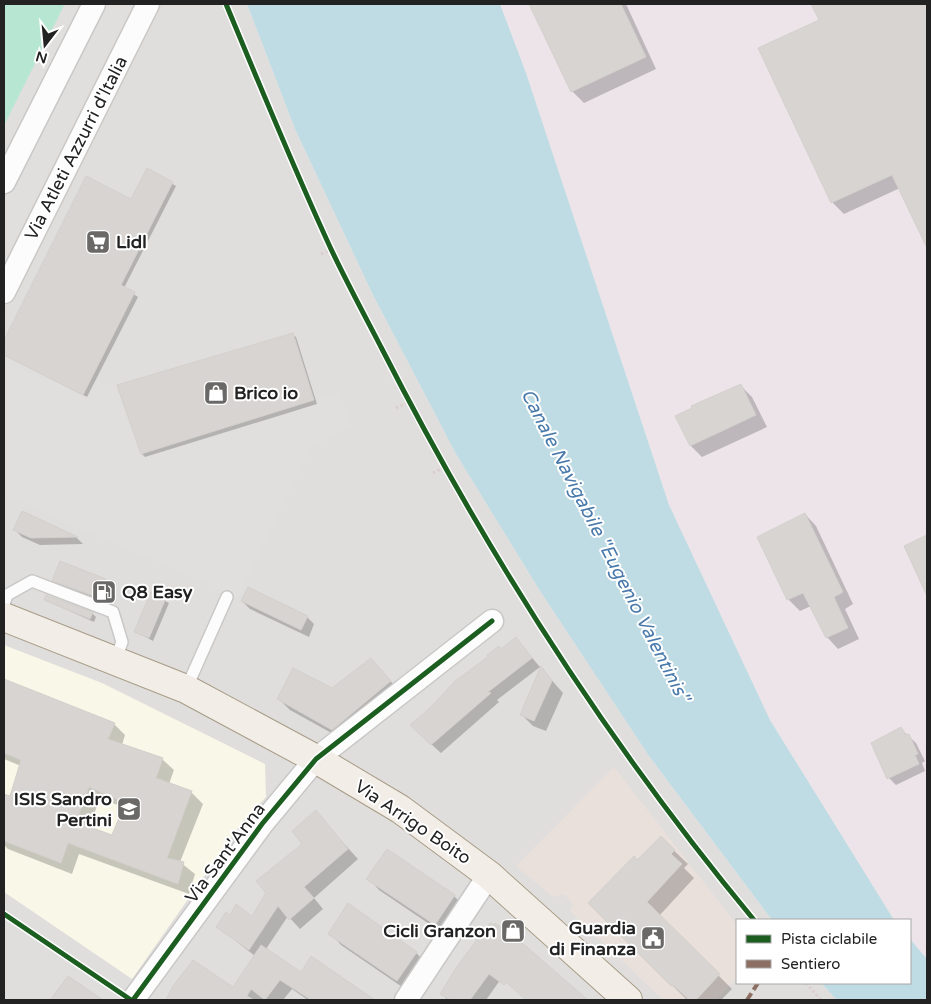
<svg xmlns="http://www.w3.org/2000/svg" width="931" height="1004" font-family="'Varela Round',sans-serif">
  <rect width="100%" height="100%" fill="#f0eeeb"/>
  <!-- residential -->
  <path fill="#dfdedc" d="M 4,4 L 247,4 L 295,129 L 372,293 L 456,454 L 540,591 L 649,756 L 772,920 L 737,920 L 737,983 L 821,983 L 837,1000 L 4,1000 Z"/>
  <!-- industrial -->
  <path fill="#ede4e9" d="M 500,4 L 927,4 L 927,959 L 910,939 L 910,920 L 894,920 L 770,720 L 669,505 L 526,73 Z"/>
  <!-- education -->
  <path fill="#f8f7e8" d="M 4,645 L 102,683 L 265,764 L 266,797 L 243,821 L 132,979 L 4,892 Z"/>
  <!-- military -->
  <path fill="#eae0db" d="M 614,767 L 737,925 L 737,978 L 716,1000 L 663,1000 L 570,911 L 573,904 L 564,894 L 553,897 L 516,866 Z"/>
  <!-- pitch -->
  <path fill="#b7e6d2" d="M 4,4 L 65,4 L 4,126 Z"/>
  <!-- parking -->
  <path fill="#e0dfde" d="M 65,4 L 141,4 L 4,292 L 4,126 Z
    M 4,363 L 45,379 L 115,385 L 139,455 L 337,394 L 353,425 L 311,448 L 238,597 L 4,495 Z"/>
  <!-- water -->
  <path fill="#bfdbe3" d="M 247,4 L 500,4 L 526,73 L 669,505 L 770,720 L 894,920 L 772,920 L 649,756 L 540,591 L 456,454 L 372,293 L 295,129 Z
    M 910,939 L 927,959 L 927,1000 L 837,1000 L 821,983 L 910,983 Z"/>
  <!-- shadow -->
  <path fill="#0003" fill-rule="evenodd" d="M 531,4 L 626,4 L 656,69 L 584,103 L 572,91 Z
    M 812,4 L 927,4 L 927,245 L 900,188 L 844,214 L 832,202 L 759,49 L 820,20 Z
    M 147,170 L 176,186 L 124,288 L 138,297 L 87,397 L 4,355 L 4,342 L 87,178 L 132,201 Z
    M 292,334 L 296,337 L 317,404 L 145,457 L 142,454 Z
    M 741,386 L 752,397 L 767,427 L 702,457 L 691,446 L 677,417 Z
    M 23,512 L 77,538 L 83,544 L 40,545 L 22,537 L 14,529 Z
    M 805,514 L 816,526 L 853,604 L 845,609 L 859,639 L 838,649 L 827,637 L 811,606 L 800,611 L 788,599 Z
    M 927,536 L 927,593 L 905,547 Z
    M 61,562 L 106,581 L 109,584 L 102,601 L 57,584 L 54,580 Z
    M 152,594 L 169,603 L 153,641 L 136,632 Z
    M 45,600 L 92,613 L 96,617 L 94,622 Z
    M 242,601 L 307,617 L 314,624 L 309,637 L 250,609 Z
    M 516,639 L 540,667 L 497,700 L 499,702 L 441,753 L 420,734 L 430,710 Z
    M 371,659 L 401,693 L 344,740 L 290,710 L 279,699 L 332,689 Z
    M 541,668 L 563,693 L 546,731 L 533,726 L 521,714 Z
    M 4,680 L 114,724 L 125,735 L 122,745 L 162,759 L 174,770 L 169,784 L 191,792 L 203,804 L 180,862 L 195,874 L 189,894 L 79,854 L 72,874 L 8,849 L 4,845 L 4,796 L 11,797 L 21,766 L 4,759 ZM 100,798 L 125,808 L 113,837 L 89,828 Z
    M 901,729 L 916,743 L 925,761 L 922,763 L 925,771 L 896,785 L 889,778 Z
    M 315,812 L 358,859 L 314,898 L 323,909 L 300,929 L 288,916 L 266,949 L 301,974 L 312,958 L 373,1000 L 308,1000 L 292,989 L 283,1000 L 172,1000 L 169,997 L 233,988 L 255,956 L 218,927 L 230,917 L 253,918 L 304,844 Z
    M 661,838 L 688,864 L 684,868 L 694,878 L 659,916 L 732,989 L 721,1000 L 686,999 L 590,903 Z
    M 387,850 L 454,896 L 466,908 L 447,936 L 379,890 L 368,878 Z
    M 494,924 L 523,948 L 486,1000 L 447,1000 L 442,993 L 459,965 L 488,926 Z
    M 330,933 L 416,953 L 428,964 L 408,991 L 341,945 Z
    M 532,954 L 586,1000 L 527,1000 L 512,986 Z"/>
  <!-- building -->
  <path fill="#d7d4d2" stroke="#d3d0cc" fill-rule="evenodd" d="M 529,4 L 621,4 L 646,57 L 571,92 Z
    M 811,4 L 927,4 L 927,248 L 892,175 L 831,203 L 758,48 L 819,20 Z
    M 147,168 L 173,182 L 121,285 L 135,292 L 83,395 L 4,355 L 4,340 L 86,176 L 131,199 Z
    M 293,333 L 314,400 L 141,454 L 117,385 Z
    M 741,384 L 756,415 L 690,446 L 675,416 L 692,408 L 691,406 Z
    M 22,511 L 35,517 L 78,537 L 31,538 L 13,530 Z
    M 805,513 L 843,592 L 834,597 L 848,628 L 826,638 L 803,593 L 787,600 L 757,537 Z
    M 927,535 L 927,596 L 904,546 Z
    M 60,561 L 106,579 L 99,598 L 52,581 Z
    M 248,587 L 308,616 L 301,630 L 241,601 Z
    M 151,592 L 166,598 L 149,638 L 134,632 Z
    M 46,595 L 93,612 L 90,619 L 44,600 Z
    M 516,637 L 532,658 L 488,692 L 491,693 L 431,745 L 410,725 L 429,709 L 455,681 L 488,657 L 487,655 L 499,646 L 501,649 Z
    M 371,658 L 391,681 L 332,730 L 277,699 L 293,668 L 332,688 Z
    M 541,666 L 552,681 L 534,721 L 520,715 Z
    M 4,679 L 115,723 L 108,739 L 163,758 L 156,778 L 192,791 L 167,858 L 184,862 L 178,884 L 68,843 L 61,863 L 4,841 L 4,794 L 10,796 L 21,760 L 4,753 ZM 89,787 L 125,803 L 112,835 L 76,822 Z
    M 901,727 L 906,735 L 909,734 L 918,754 L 915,755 L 919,764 L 887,779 L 871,743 Z
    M 316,810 L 348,849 L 304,887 L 314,898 L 289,920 L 278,906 L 249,950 L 216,927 L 226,912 L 230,915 L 236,904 L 252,916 L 266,893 L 256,881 L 302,844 L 292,831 Z
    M 661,836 L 675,850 L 671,854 L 682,864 L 647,902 L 720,974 L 696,1000 L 689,1000 L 673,985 L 671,986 L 588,903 L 634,856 L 637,860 Z
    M 387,849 L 455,895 L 435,925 L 366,879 Z
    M 348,903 L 417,952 L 397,981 L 328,934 Z
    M 490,923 L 494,925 L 495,923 L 527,947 L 588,1000 L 526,1000 L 506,982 L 504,985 L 489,974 L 470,1000 L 450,1000 L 440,994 L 458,965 Z
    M 261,945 L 301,972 L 311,956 L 375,1000 L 311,1000 L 280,980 L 265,1000 L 251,989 L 247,996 L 254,1000 L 166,1000 L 173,986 L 193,960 L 233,987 Z
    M 68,976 L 103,1000 L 50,1000 Z"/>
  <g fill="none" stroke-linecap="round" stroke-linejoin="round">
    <defs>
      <path id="lane" d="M 4,604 L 7,595 L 32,581 L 113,612 L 122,642 L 115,661
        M 186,689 L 227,597"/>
      <path id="street" d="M 4,182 L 94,4
        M 4,292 L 148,4
        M 133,1000 L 262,824 L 316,759 L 492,621
        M 406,1000 L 489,875"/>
      <path id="primary" d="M 4,617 L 186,689 L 316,759 L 400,809 L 489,875 L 628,1000"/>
    </defs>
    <!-- lane casing -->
    <use href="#lane" stroke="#c9c8c7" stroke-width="14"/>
    <!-- street casing -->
    <use href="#street" stroke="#c9c8c7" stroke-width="25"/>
    <!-- primary casing -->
    <use href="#primary" stroke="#a79c86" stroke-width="30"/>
    <!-- path -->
    <path stroke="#dccecd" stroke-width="3" stroke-dasharray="2.5 2.5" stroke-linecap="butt" d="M 226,4 C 260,86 294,169 331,249 C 347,283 365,316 382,349 C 485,551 609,745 754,920
      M 321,254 L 331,250
      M 396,408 L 409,402
      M 433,473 L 445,467
      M 806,983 L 821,1000"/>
    <!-- lane -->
    <use href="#lane" stroke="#fdfcfc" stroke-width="11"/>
    <!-- street -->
    <use href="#street" stroke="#fdfcfc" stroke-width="22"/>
    <!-- primary -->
    <use href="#primary" stroke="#f3ede7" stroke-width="28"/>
    <!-- quiet -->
    <path stroke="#8d6e63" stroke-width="4" stroke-dasharray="8 4" stroke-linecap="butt" d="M 747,1000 L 758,983"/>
    <defs>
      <path id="cycleway" d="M 226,4 C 260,86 294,169 331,249 C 347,283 365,316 382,349 C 485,551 609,745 754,920
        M 4,914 L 131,1000
        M 133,1000 L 262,824 L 316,759 L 492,621"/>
    </defs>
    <!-- cycleway casing -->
    <use href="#cycleway" stroke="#fff" stroke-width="8"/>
    <!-- cycleway -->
    <use href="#cycleway" stroke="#1b5e20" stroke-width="5"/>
  </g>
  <!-- icons -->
  <defs>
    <symbol id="supermarket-square" viewBox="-11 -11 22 22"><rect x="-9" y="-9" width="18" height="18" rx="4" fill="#6a6968" stroke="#fff"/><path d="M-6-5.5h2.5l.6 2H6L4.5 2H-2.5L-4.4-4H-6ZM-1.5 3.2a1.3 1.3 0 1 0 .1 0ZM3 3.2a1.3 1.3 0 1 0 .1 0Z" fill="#fff"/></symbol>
    <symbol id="shop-square" viewBox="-11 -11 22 22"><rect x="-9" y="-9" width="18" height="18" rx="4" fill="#6a6968" stroke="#fff"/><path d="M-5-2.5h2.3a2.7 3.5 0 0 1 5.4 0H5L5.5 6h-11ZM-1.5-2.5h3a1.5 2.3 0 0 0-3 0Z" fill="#fff"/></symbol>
    <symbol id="fuel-square" viewBox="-11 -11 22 22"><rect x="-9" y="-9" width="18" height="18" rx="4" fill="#6a6968" stroke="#fff"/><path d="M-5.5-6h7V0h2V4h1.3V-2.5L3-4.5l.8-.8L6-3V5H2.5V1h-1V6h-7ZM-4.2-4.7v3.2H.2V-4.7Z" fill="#fff"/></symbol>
    <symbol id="school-square" viewBox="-11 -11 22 22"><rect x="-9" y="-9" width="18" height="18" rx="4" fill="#6a6968" stroke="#fff"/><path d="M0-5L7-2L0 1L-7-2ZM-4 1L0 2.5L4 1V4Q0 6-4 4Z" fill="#fff"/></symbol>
    <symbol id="civic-square" viewBox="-11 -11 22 22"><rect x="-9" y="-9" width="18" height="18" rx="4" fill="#6a6968" stroke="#fff"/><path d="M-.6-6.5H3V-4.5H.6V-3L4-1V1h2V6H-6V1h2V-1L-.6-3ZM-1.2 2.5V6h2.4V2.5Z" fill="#fff"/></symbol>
  </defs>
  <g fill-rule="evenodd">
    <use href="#supermarket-square" x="84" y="228" width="28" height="28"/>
    <use href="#shop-square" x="202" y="379" width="28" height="28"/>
    <use href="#fuel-square" x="90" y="578" width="28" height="28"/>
    <use href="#school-square" x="115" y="795" width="28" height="28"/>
    <use href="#shop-square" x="499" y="917" width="28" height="28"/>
    <use href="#civic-square" x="639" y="924" width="28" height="28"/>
  </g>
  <g text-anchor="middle" stroke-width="4" stroke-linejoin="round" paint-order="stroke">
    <!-- street labels -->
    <g font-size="18" fill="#222" stroke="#fff">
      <text transform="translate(76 148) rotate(-63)" y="6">Via Atleti Azzurri d'Italia</text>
      <text transform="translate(413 822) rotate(34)" y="6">Via Arrigo Boito</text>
      <text transform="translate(225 853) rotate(-53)" y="6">Via Sant'Anna</text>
    </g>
    <!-- poi labels -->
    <g font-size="18" font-weight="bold" fill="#222" stroke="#fff" text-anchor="start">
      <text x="116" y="248">Lidl</text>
      <text x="234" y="399">Brico io</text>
      <text x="122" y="598">Q8 Easy</text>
      <text x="112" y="805" text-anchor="end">ISIS Sandro<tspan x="112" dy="21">Pertini</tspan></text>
      <text x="636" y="934" text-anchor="end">Guardia<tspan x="636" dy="21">di Finanza</tspan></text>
      <text x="496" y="937" text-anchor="end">Cicli Granzon</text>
    </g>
    <!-- water labels -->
    <g font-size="19" font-style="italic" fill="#4a7aab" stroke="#fff">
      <text transform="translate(606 545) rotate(63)" y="7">Canale Navigabile "Eugenio Valentinis"</text>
    </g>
  </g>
  <!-- border -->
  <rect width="931" height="1004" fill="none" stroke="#222222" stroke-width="10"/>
  <!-- legend -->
  <rect x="736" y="919" width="175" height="65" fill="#ffffff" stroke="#a7a7a7"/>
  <rect x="746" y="935" width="25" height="8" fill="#1b5e20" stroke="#a7a7a7"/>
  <text x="781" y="944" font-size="15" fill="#222222">Pista ciclabile</text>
  <rect x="746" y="960" width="25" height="8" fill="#8d6e63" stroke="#a7a7a7"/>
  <text x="781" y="969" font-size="15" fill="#222222">Sentiero</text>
  <!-- north arrow -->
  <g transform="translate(45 45) rotate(196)" stroke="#ffffff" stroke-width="4" paint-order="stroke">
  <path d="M0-4L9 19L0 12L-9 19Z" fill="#222222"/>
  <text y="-8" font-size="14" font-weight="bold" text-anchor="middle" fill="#222222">N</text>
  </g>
</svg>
